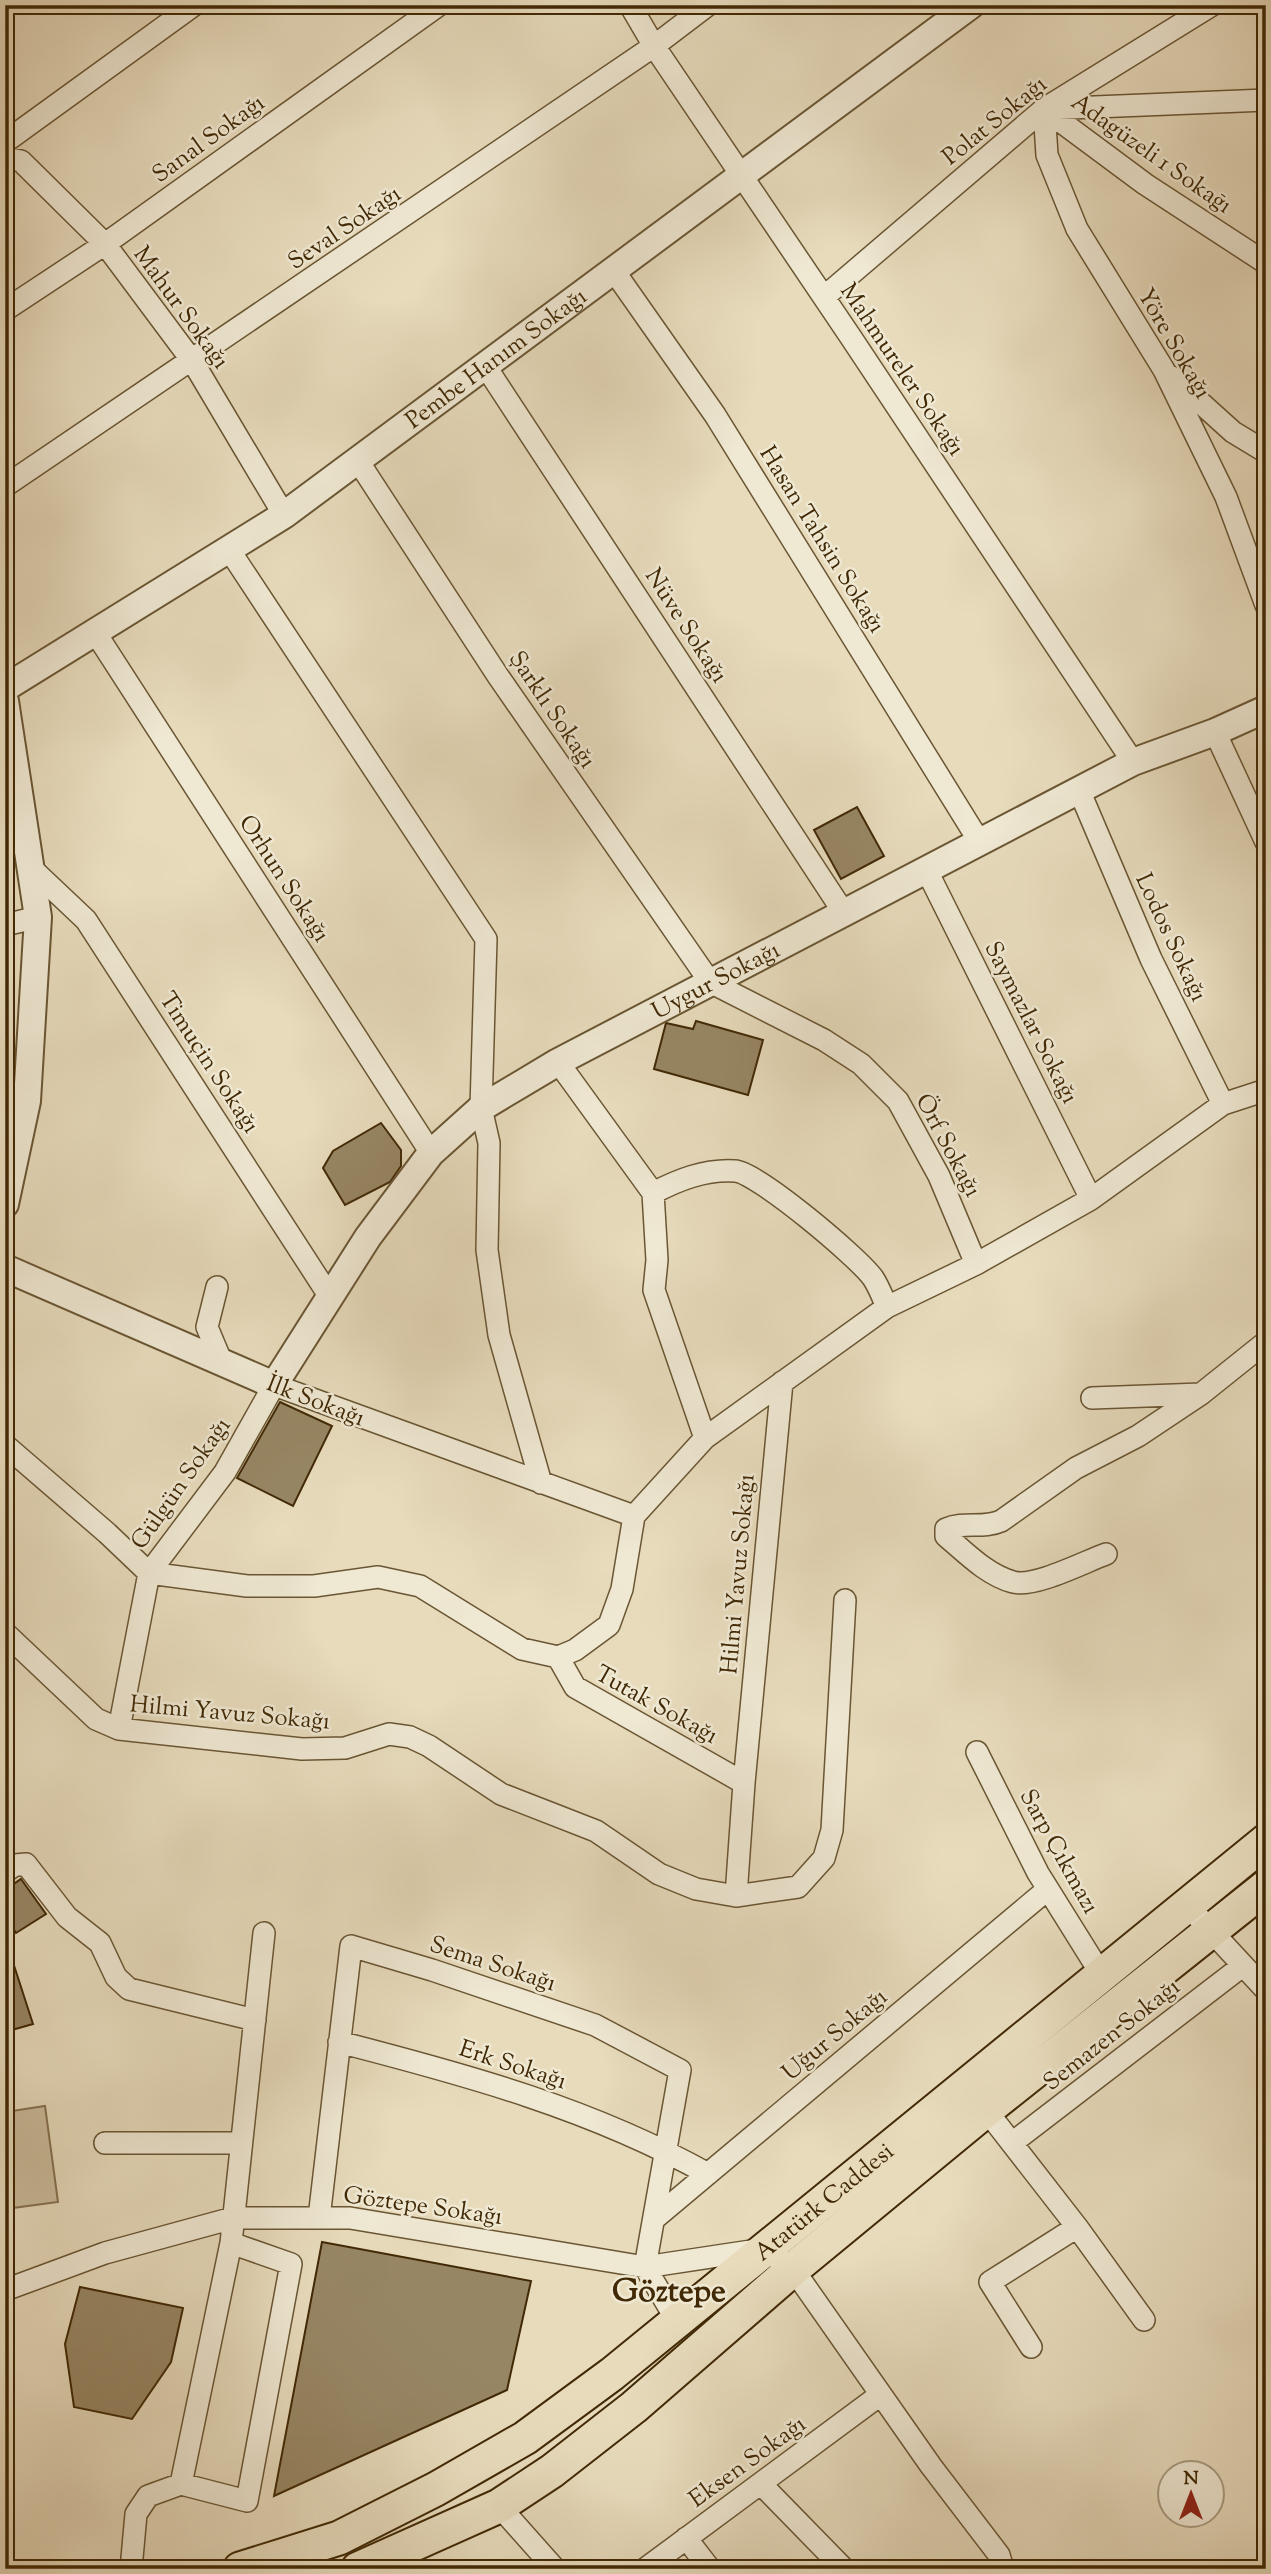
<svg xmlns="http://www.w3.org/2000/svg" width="1271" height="2574" font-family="'Sorts Mill Goudy',serif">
  <rect width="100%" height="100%" fill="#e7dbbc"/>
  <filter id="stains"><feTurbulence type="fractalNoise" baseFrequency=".00286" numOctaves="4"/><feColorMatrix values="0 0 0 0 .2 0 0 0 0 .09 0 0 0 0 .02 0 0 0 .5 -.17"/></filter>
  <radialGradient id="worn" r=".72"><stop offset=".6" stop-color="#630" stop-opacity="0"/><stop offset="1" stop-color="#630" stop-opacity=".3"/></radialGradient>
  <!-- green -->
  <path fill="#cbbd9d" stroke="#867351" stroke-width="2" d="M 45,2106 L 58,2202 L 5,2209 L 5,2112 Z"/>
  <!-- building -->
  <path fill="#978664" stroke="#412905" stroke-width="2" d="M 857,807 L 884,856 L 841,879 L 814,830 Z
    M 696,1021 L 763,1040 L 748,1095 L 654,1069 L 666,1023 L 693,1029 Z
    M 381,1123 L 401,1150 L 401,1166 L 390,1182 L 345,1205 L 323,1168 L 333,1151 Z
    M 280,1402 L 332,1426 L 293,1506 L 237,1478 Z
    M 21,1879 L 46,1914 L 16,1933 L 5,1916 L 5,1890 Z
    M 9,1950 L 33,2024 L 5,2032 L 5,1951 Z
    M 322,2242 L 531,2281 L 507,2390 L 274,2496 Z
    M 80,2287 L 183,2308 L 171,2362 L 132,2419 L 74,2407 L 65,2344 Z"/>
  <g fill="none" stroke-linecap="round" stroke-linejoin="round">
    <defs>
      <path id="minor" d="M 630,5 L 654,46 L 850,336 L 1133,762
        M 1044,109 L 1047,155 L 1077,229 L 1164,370 L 1226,497 L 1266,605
        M 1044,109 L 1145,184 L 1266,263
        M 1046,109 L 1266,100
        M 5,142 L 194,5
        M 5,158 L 21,161 L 105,244 L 193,362 L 284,515
        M 614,271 L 715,415 L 979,841
        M 824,297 L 1044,109 L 1212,5
        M 5,310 L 105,244 L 439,5
        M 486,367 L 844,913
        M 1172,377 L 1233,432 L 1266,452
        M 358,461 L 498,676 L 710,982 L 824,1040 L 861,1064 L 898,1101 L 939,1176 L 976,1264
        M 5,486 L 654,46 L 708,5
        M 228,548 L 486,939 L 481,1108 L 489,1143 L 487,1250 L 499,1335 L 541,1483
        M 95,632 L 431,1153
        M 1215,732 L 1266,842
        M 1079,790 L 1151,959 L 1223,1104
        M 31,868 L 86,920 L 330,1297
        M 926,869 L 1091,1199
        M 5,925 L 38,917
        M 558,1062 L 653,1193 L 657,1260 L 654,1290 L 705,1438
        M 653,1193 C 678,1180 705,1169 735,1171 C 757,1172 859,1258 873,1278 C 879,1287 883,1298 887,1307
        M 217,1287 L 207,1327 L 222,1363
        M 1092,1398 L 1201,1394
        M 5,1445 L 107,1533 L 149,1573 L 247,1586 L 314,1586 L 378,1577 L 420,1586 L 522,1649 L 558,1657 L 575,1650 L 609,1625 L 622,1589 L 634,1516 L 705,1438 L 887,1307 L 976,1264 L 1091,1199 L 1223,1104 L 1266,1090
        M 1106,1554 C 1084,1562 1034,1588 1013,1582 C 987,1575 966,1553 946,1536 L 946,1529 C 964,1521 983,1529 1001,1521 L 1076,1468 L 1138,1436 L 1201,1394 L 1266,1342
        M 5,1633 L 96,1719 L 119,1729 L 302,1749 L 345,1748 L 389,1734 L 410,1737 L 429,1746 L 501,1794 L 596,1831 L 659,1874 L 696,1889 L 736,1896 L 798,1887 L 824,1858 L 832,1830 L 845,1600
        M 558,1657 L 575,1687 L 744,1783
        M 119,1729 L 149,1573 L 225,1472 L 274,1385 L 634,1516
        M 977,1752 L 1038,1873 L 1101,1974
        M 5,1872 L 15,1865 L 26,1864 L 67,1917 L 100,1943 L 116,1977 L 129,1989 L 255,2020
        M 736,1896 L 744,1783 L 782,1382
        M 1188,1906 L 1266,1990
        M 339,2042 C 467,2075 592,2109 708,2174
        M 986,2110 L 1077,2227 L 990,2282 L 1031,2347
        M 105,2143 L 241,2143
        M 1012,2143 L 1241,1967
        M 319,2218 L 351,1946 L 432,1970 L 595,2025 L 680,2070 L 645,2267
        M 654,2219 L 1048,1889
        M 1077,2227 L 1144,2320
        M 231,2243 L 291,2264 L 247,2501 L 181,2484 L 231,2243 L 264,1933
        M 645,2267 L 676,2319
        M 5,2290 L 105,2253 L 233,2218 L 350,2218 L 645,2267 L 764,2249 L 793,2269 L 931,2466 L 999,2555 L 1003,2569
        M 761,2484 L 844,2569
        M 499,2506 L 555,2569
        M 686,2538 L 710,2569
        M 131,2569 L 136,2514 L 148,2496 L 181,2484
        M 645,2569 L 880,2395"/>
      <g id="tertiary">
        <path id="s1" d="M 5,688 L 284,515 L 971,5"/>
        <path d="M 5,701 L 38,917 L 27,1101 L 5,1204"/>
        <path id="s2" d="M 5,1268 L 274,1385 L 368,1237 L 431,1153 L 481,1108 L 558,1062 L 1133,762 L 1215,732 L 1266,709"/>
      </g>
      <g id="primary">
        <path id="s3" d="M 240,2569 L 339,2538 L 436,2489 L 525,2438 L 612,2374 L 1266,1841"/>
        <path d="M 358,2569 L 499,2506 L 552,2471 L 634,2407 L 793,2269 L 986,2110 L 1266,1887"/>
      </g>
    </defs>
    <!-- minor casing -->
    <use href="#minor" stroke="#6a5633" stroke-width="24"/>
    <!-- tertiary casing -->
    <use href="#tertiary" stroke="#6a5633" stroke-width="30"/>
    <!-- primary casing -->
    <use href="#primary" stroke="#412905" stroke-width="37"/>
    <!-- minor -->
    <use href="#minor" stroke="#efe8d3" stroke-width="21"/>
    <!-- tertiary -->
    <use href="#tertiary" stroke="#efe8d3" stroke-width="26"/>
    <!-- primary -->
    <use href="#primary" stroke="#e7dbbc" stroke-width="33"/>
  </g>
  <g text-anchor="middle" stroke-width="5" stroke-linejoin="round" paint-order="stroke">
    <!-- street labels -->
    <g font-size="24" fill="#412905" stroke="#efe8d3">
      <text transform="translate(994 120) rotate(-39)" y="8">Polat Sokağı</text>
      <text transform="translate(208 138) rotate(-36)" y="8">Sanal Sokağı</text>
      <text transform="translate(1152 153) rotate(35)" y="8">Adagüzeli 1 Sokaḡı</text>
      <text transform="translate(344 227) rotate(-34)" y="8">Seval Sokağı</text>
      <text transform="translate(182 307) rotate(54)" y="8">Mahur Sokağı</text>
      <text transform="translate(1175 343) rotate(60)" y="8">Yöre Sokağı</text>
      <text dy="8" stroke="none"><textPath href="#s1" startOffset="592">Pembe Hanım Sokağı</textPath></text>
      <text transform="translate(903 369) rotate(56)" y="8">Mahmureler Sokağı</text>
      <text transform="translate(823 539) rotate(58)" y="8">Hasan Tahsin Sokağı</text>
      <text transform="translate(687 625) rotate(57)" y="8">Nüve Sokağı</text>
      <text transform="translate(553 709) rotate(56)" y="8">Şarklı Sokağı</text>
      <text transform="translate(285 878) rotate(57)" y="8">Orhun Sokağı</text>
      <text transform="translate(1172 937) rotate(65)" y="8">Lodos Sokağı</text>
      <text dy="8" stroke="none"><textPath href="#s2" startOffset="908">Uygur Sokağı</textPath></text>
      <text transform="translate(1032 1022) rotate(63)" y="8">Saymazlar Sokağı</text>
      <text transform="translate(210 1062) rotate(57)" y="8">Timuçin Sokağı</text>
      <text transform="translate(949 1145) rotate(62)" y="8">Örf Sokağı</text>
      <text transform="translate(316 1400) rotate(21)" y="8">İlk Sokağı</text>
      <text transform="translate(180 1483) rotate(-55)" y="8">Gülgün Sokağı</text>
      <text transform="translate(737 1574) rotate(-85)" y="8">Hilmi Yavuz Sokağı</text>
      <text transform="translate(657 1704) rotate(29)" y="8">Tutak Sokağı</text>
      <text transform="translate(230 1712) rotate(5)" y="8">Hilmi Yavuz Sokağı</text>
      <text transform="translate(1060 1851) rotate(61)" y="8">Sarp Çıkmazı</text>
      <text transform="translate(493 1963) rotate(18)" y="8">Sema Sokağı</text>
      <text transform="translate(834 2034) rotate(-40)" y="8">Uğur Sokağı</text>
      <text transform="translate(1111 2034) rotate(-38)" y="8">Semazen Sokağı</text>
      <text transform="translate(513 2064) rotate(18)" y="8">Erk Sokağı</text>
      <text dy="8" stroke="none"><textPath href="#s3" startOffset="696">Atatürk Caddesi</textPath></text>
      <text transform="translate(423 2205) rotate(8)" y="8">Göztepe Sokağı</text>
      <text transform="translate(747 2461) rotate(-36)" y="8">Eksen Sokağı</text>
    </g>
    <!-- district labels -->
    <g font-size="32" font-weight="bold" fill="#412905" stroke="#efe8d3">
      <text x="669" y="2301">Göztepe</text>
    </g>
  </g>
  <!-- margin -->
  <rect width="1271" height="2574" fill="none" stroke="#e7dbbc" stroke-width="28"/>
  <rect x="7" y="7" width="1257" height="2560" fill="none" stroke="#412905" stroke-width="3.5"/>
  <rect x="14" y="14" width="1243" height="2546" fill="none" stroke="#412905" stroke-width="2"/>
  <!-- north arrow -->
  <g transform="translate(1191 2494)"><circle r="33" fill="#efe8d3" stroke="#a99c81" stroke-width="2"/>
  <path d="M0-5L12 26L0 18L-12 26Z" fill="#8f2418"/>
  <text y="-10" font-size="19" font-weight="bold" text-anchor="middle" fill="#412905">N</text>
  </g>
  <rect width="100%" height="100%" filter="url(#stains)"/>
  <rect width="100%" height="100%" fill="url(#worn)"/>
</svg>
